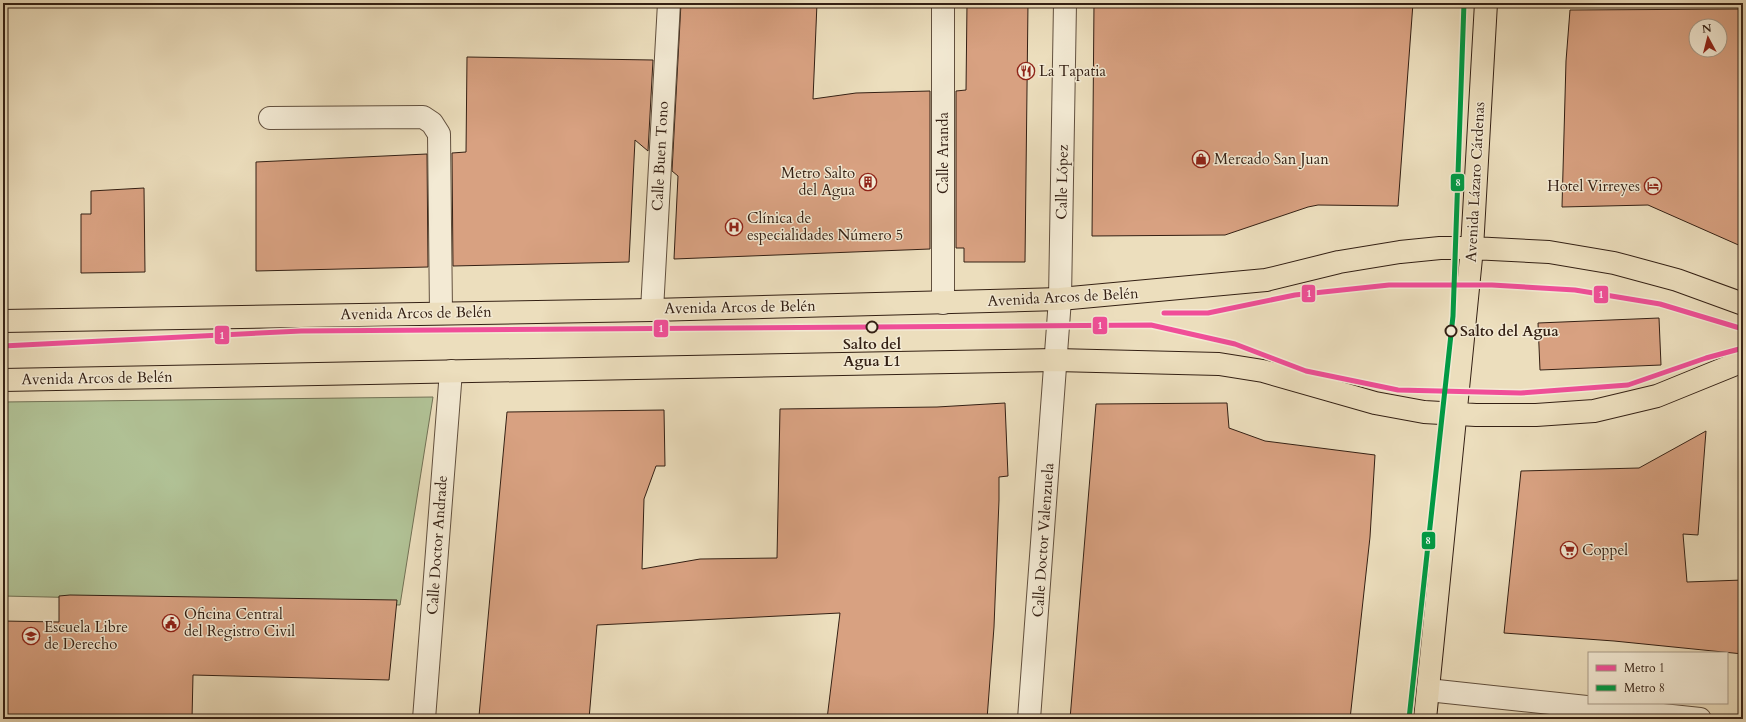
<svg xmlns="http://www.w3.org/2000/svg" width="1746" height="722" font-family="Cardo,serif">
  <rect width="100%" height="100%" fill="#ecdebd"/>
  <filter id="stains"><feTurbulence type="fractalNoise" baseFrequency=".005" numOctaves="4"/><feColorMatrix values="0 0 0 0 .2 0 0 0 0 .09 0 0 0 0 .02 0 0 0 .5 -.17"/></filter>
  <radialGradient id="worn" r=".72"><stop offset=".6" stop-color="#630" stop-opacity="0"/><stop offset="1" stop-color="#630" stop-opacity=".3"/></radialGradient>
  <!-- green -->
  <path fill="#b1c296" stroke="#727155" d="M 433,397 L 400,605 L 3,596 L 3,402 Z"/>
  <!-- building -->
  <path fill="#d8a181" stroke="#342014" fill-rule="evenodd" d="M 681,3 L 817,3 L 813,99 L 856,93 L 930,91 L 930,249 L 674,259 L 678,176 L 672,171 Z
    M 967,3 L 1028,3 L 1025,262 L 964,262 L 964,248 L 956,248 L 956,91 L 966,90 Z
    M 1094,3 L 1413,3 L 1398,206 L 1318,205 L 1308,207 L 1225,235 L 1092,236 Z
    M 1743,9 L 1743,247 L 1648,205 L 1562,207 L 1566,61 L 1570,10 ZM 1696,26 L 1720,26 L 1720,50 L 1696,50 Z
    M 467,57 L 653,60 L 648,151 L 635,140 L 629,262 L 453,266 L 452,153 L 466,152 Z
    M 427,154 L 428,267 L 256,271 L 256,162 Z
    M 144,188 L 145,272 L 81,273 L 81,214 L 91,214 L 91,191 Z
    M 1659,318 L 1661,365 L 1540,370 L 1538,323 Z
    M 1005,403 L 1008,476 L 999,477 L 999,500 L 994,627 L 987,719 L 827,719 L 840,613 L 597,625 L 589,719 L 511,719 L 479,716 L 507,412 L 664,410 L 665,466 L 656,466 L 644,499 L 642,569 L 700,559 L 777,558 L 780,409 L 937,407 Z
    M 1227,403 L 1229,428 L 1265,441 L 1375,455 L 1370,537 L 1350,719 L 1070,719 L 1096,404 Z
    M 1706,431 L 1698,535 L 1683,534 L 1687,582 L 1743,580 L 1743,654 L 1614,641 L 1504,633 L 1521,471 L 1639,468 Z
    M 70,595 L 397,600 L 389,680 L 193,675 L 192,719 L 71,719 L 71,716 L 3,715 L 3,621 L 59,622 L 59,596 Z"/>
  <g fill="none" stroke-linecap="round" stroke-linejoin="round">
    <defs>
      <path id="minor" d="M 270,118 L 423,117 L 432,123 L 439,134 L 441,313
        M 943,303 L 943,3
        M 652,310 L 669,3
        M 1428,690 L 1700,719
        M 424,719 L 451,371
        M 1029,719 L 1060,299 L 1065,3"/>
      <path id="major" d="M 3,321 L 652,310 L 1060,299 L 1266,280 L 1339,262 L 1400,252 L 1440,248 L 1472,248 L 1549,252 L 1614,263 L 1677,280 L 1743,304
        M 3,380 L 1056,360 L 1219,364 L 1263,371 L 1375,403 L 1424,412 L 1476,415 L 1536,415 L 1594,411 L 1657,396 L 1743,361
        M 1425,719 L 1472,248 L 1486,3"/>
    </defs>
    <!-- minor casing -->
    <use href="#minor" stroke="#62503e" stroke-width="24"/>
    <!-- major casing -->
    <use href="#major" stroke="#342014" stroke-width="24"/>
    <!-- minor -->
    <use href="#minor" stroke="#f3ead4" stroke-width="22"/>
    <!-- major -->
    <use href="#major" stroke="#ecdebd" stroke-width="22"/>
    <defs>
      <path id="metro-1" d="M 1164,313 L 1208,313 L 1295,295 L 1389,285 L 1492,285 L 1575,290 L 1660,304 L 1743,329
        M 3,346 L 301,331 L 1151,325 L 1235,344 L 1306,371 L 1398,390 L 1521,393 L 1628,385 L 1706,358 L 1743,348"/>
      <path id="metro-2" d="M 1409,719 L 1453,316 L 1464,3"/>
    </defs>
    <!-- metro-1 casing -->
    <use href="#metro-1" stroke="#f3ead4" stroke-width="8"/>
    <!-- metro-2 casing -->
    <use href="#metro-2" stroke="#f3ead4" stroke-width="8"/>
    <!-- metro-1 -->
    <use href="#metro-1" stroke="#f04e98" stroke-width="5"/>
    <!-- metro-2 -->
    <use href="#metro-2" stroke="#009a44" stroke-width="5"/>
  </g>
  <!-- icons -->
  <defs>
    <symbol id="restaurant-ring" viewBox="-11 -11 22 22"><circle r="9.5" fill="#f3ead4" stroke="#8f2418" stroke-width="1.5"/><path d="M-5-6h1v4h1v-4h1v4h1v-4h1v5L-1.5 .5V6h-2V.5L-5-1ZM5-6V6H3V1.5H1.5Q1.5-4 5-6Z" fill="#8f2418"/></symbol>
    <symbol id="shop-ring" viewBox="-11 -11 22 22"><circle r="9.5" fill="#f3ead4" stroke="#8f2418" stroke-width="1.5"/><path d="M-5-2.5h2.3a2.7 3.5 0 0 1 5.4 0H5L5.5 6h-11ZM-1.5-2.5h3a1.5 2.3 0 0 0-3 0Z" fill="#8f2418"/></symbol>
    <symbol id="building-ring" viewBox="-11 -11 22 22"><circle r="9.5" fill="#f3ead4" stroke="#8f2418" stroke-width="1.5"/><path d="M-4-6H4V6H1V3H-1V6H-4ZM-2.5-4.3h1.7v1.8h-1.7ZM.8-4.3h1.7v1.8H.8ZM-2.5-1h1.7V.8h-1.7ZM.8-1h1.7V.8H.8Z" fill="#8f2418"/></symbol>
    <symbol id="hotel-ring" viewBox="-11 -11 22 22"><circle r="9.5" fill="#f3ead4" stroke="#8f2418" stroke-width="1.5"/><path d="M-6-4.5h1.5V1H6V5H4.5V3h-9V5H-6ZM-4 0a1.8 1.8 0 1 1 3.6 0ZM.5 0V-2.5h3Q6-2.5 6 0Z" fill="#8f2418"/></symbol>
    <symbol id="hospital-ring" viewBox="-11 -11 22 22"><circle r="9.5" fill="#f3ead4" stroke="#8f2418" stroke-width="1.5"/><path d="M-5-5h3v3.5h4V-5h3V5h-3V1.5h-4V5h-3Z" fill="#8f2418"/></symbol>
    <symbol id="supermarket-ring" viewBox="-11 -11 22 22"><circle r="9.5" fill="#f3ead4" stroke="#8f2418" stroke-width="1.5"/><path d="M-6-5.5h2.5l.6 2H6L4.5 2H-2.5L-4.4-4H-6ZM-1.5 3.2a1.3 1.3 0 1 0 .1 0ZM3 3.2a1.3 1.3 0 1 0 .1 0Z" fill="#8f2418"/></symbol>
    <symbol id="civic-ring" viewBox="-11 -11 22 22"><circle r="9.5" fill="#f3ead4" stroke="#8f2418" stroke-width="1.5"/><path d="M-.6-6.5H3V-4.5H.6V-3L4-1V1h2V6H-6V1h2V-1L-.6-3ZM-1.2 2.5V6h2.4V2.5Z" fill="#8f2418"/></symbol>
    <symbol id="school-ring" viewBox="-11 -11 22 22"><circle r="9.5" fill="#f3ead4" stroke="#8f2418" stroke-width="1.5"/><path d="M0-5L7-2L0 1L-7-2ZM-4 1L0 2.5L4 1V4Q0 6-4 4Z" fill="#8f2418"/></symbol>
  </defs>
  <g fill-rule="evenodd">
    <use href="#restaurant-ring" x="1016" y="61" width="20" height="20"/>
    <use href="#shop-ring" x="1191" y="149" width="20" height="20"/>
    <use href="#building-ring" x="858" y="172" width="20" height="20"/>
    <use href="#hotel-ring" x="1643" y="176" width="20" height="20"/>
    <use href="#hospital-ring" x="724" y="217" width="20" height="20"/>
    <use href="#supermarket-ring" x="1559" y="540" width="20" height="20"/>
    <use href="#civic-ring" x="161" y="613" width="20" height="20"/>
    <use href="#school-ring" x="21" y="626" width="20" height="20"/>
  </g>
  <!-- markers -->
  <g fill="#f3ead4" stroke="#342014" stroke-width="2">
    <circle cx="872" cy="327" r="5.5"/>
    <circle cx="1451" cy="331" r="5.5"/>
  </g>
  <g text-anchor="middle" stroke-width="3" stroke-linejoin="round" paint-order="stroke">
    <!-- poi labels -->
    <g font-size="15" fill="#342014" stroke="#f3ead4" text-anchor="start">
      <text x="1039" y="76">La Tapatia</text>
      <text x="1214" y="164">Mercado San Juan</text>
      <text x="855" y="178" text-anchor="end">Metro Salto<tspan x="855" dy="17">del Agua</tspan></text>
      <text x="1640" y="191" text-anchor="end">Hotel Virreyes</text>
      <text x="747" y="223">Clínica de<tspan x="747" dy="17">especialidades Número 5</tspan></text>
      <text x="1582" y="555">Coppel</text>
      <text x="184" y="619">Oficina Central<tspan x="184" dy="17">del Registro Civil</tspan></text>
      <text x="44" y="632">Escuela Libre<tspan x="44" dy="17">de Derecho</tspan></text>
    </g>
    <!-- street labels -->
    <g font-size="15" fill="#342014" stroke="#f3ead4">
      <text transform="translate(943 153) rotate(-90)" y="5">Calle Aranda</text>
      <text transform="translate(660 156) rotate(-87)" y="5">Calle Buen Tono</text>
      <text transform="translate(1062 182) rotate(-89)" y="5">Calle López</text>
      <text transform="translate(1475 182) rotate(-87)" y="5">Avenida Lázaro Cárdenas</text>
      <text transform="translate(1063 297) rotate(-3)" y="5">Avenida Arcos de Belén</text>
      <text transform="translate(740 307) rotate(-1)" y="5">Avenida Arcos de Belén</text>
      <text transform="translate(416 313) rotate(-1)" y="5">Avenida Arcos de Belén</text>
      <text transform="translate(97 378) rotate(-1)" y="5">Avenida Arcos de Belén</text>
      <text transform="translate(1043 540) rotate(-86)" y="5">Calle Doctor Valenzuela</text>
      <text transform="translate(437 545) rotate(-86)" y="5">Calle Doctor Andrade</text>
    </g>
    <!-- stop labels -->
    <g font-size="15" font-weight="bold" fill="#342014" stroke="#f3ead4" text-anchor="start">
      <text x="1460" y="336">Salto del Agua</text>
      <text x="872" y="349" text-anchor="middle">Salto del<tspan x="872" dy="17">Agua L1</tspan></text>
    </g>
  </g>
  <g stroke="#f3ead4" stroke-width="1.5">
    <rect x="1450" y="173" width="15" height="19" rx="4" fill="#009a44"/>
    <rect x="1301" y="284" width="15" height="19" rx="4" fill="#f04e98"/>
    <rect x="1593" y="285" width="16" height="19" rx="4" fill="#f04e98"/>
    <rect x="1092" y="316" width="16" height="19" rx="4" fill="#f04e98"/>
    <rect x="653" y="319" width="16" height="19" rx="4" fill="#f04e98"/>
    <rect x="214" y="325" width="16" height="20" rx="4" fill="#f04e98"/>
    <rect x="1421" y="531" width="15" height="19" rx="4" fill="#009a44"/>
  </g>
  <g font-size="11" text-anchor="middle" font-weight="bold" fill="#fff">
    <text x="1458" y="186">8</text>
    <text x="1309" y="297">1</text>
    <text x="1601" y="298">1</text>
    <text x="1100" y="329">1</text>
    <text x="661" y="332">1</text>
    <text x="222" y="339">1</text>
    <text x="1428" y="544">8</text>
  </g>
  <!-- margin -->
  <rect width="1746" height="722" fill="none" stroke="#ecdebd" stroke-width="16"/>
  <rect x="4" y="4" width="1738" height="714" fill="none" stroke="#342014" stroke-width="2"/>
  <rect x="8" y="8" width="1730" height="706" fill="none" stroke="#342014"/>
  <!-- legend -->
  <rect x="1588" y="652" width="140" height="52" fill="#f3ead4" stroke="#a79987"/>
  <rect x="1596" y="665" width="20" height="6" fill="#f04e98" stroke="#a79987"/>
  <text x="1624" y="672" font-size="12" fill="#342014">Metro 1</text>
  <rect x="1596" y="685" width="20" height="6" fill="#009a44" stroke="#a79987"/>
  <text x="1624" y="692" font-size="12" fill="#342014">Metro 8</text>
  <!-- north arrow -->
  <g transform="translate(1708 38) rotate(353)"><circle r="19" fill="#f3ead4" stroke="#a79987"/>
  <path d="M0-3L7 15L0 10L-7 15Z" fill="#8f2418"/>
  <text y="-6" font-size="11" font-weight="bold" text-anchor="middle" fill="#342014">N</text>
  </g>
  <rect width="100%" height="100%" filter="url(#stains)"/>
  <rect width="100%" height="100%" fill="url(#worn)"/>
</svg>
